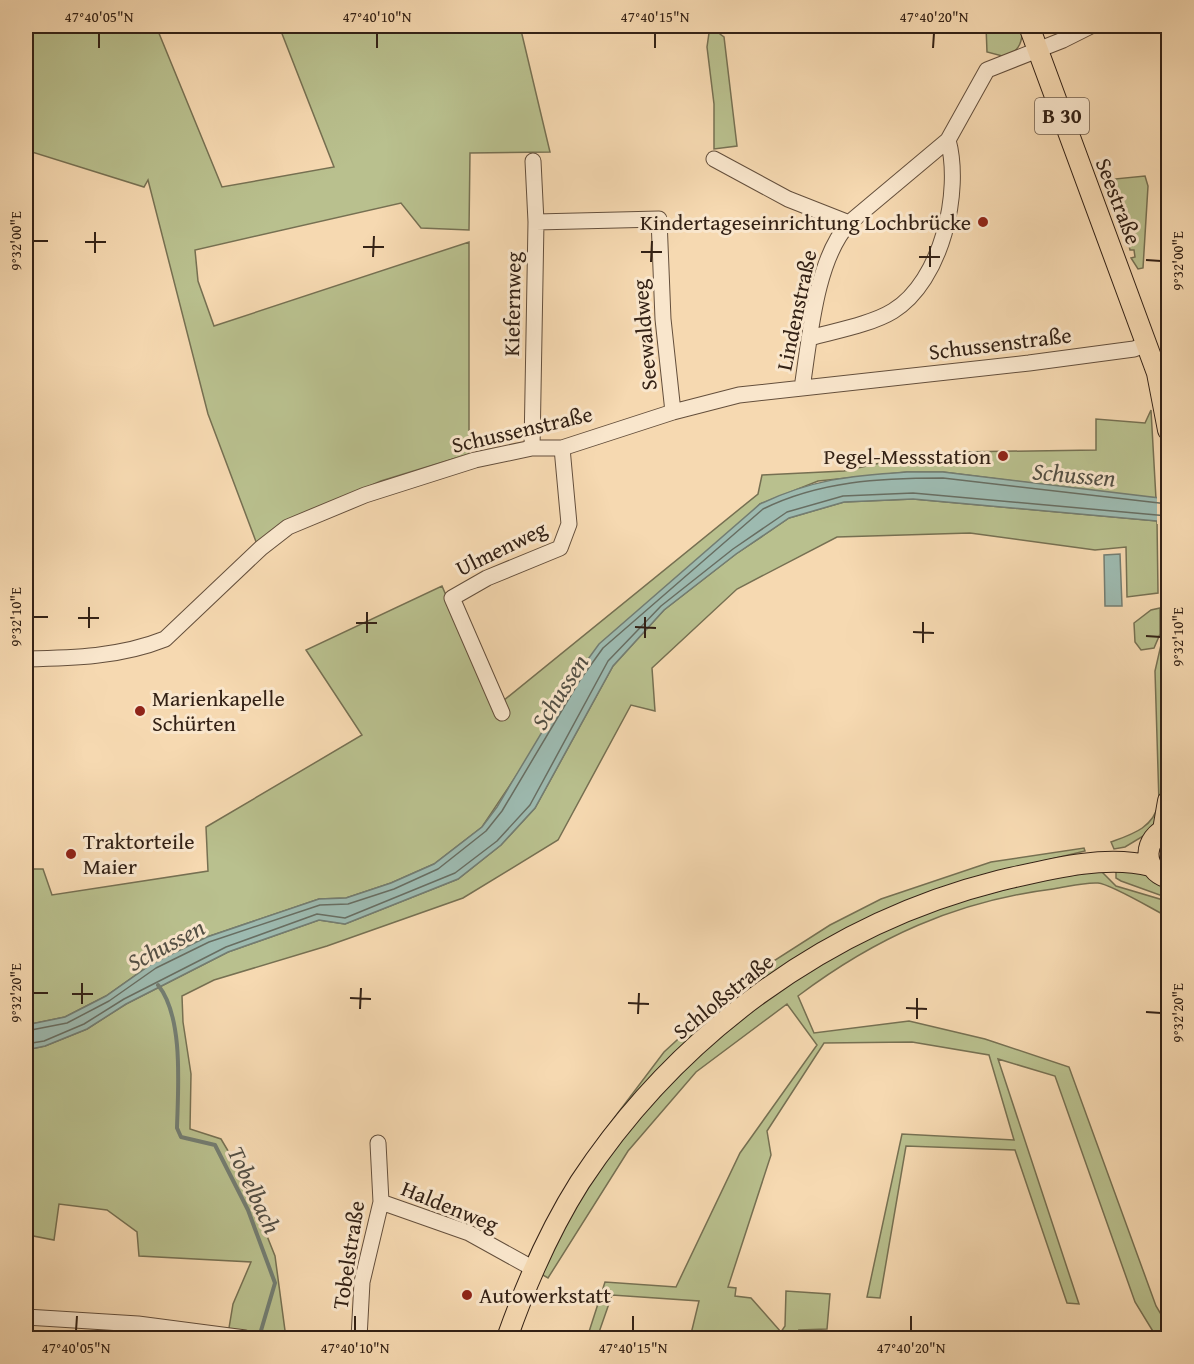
<svg xmlns="http://www.w3.org/2000/svg" width="1194" height="1364" font-family="'Gentium Book Plus',serif">
  <rect width="100%" height="100%" fill="#f6d9b1"/>
  <filter id="stains"><feTurbulence type="fractalNoise" baseFrequency=".00333" numOctaves="4"/><feColorMatrix values="0 0 0 0 .2 0 0 0 0 .09 0 0 0 0 .02 0 0 0 .5 -.17"/></filter>
  <radialGradient id="worn" r=".72"><stop offset=".6" stop-color="#630" stop-opacity="0"/><stop offset="1" stop-color="#630" stop-opacity=".3"/></radialGradient>
  <!-- green -->
  <path fill="#b9c08e" stroke="#767052" stroke-width="1.5" d="M 26,26 L 156,26 L 222,187 L 334,167 L 279,26 L 520,26 L 550,152 L 470,153 L 469,230 L 421,228 L 401,203 L 195,250 L 198,281 L 214,326 L 469,242 L 469,454 L 381,481 L 285,523 L 258,547 L 208,414 L 148,180 L 144,187 L 29,151 L 26,153 Z
    M 710,26 L 723,26 L 720,34 L 724,37 L 737,146 L 714,149 L 714,104 L 707,47 Z
    M 986,26 L 1022,26 C 1023,41 1020,50 1006,57 L 987,52 Z
    M 1145,176 L 1148,186 L 1143,268 L 1138,269 L 1131,258 L 1135,257 L 1134,250 L 1130,250 C 1125,225 1118,201 1104,180 Z
    M 1151,410 L 1156,499 L 943,472 L 907,472 L 818,481 L 760,504 L 528,758 L 482,827 L 434,864 L 391,883 L 346,898 L 319,899 L 207,937 L 153,963 L 106,996 L 65,1017 L 26,1025 L 26,869 L 43,869 L 52,895 L 208,871 L 206,827 L 362,735 L 306,650 L 442,586 L 499,719 L 503,701 L 758,494 L 762,475 L 844,471 L 903,458 L 956,452 L 1096,450 L 1096,419 L 1145,423 Z
    M 913,499 L 1157,521 L 1158,593 L 1127,597 L 1126,547 L 1095,550 L 970,533 L 837,537 L 737,589 L 652,668 L 655,711 L 631,705 L 558,840 L 463,898 L 327,946 L 214,980 L 182,996 L 183,1022 L 191,1074 L 190,1129 L 221,1139 L 243,1176 L 275,1256 L 286,1338 L 228,1334 L 233,1304 L 251,1262 L 139,1256 L 137,1232 L 107,1210 L 59,1204 L 54,1240 L 33,1236 L 26,1312 L 26,1050 L 45,1046 L 87,1029 L 126,1004 L 228,952 L 319,920 L 345,924 L 458,879 L 501,845 L 535,808 L 613,666 L 664,610 L 736,554 L 789,518 L 844,502 Z
    M 1160,608 L 1160,634 L 1154,648 L 1141,650 L 1135,642 L 1134,623 L 1151,610 Z
    M 1164,613 L 1167,613 L 1167,726 L 1163,809 L 1150,832 L 1125,847 L 1114,849 L 1111,842 C 1133,834 1153,828 1159,803 L 1155,671 L 1163,636 Z
    M 1084,848 L 1085,851 L 976,877 L 741,1000 L 772,962 L 830,925 L 881,899 L 991,862 Z
    M 1101,871 L 1116,886 L 1163,900 L 1168,906 L 1168,917 C 1154,910 1111,884 1098,883 C 1084,882 1067,887 1053,889 C 956,901 875,938 798,996 L 814,1033 L 909,1021 L 985,1039 L 1069,1067 L 1156,1306 L 1168,1326 L 1168,1338 L 1157,1338 L 1135,1302 L 1055,1076 L 998,1059 L 1079,1304 L 1067,1303 L 1015,1150 L 906,1146 L 880,1298 L 867,1297 L 902,1134 L 1014,1140 L 989,1055 L 912,1042 L 824,1043 L 767,1131 L 771,1155 L 728,1287 L 736,1288 L 735,1296 L 751,1298 L 781,1332 L 785,1326 L 786,1291 L 830,1294 L 827,1329 L 799,1330 L 801,1338 L 690,1338 L 699,1301 L 612,1295 L 597,1338 L 587,1338 L 605,1282 L 676,1287 L 740,1153 L 817,1045 L 787,1004 L 696,1072 L 628,1151 L 548,1278 L 541,1274 L 572,1213 L 601,1167 L 626,1134 L 680,1071 L 755,1006 L 834,955 L 931,909 L 1040,880 Z
    M 1116,871 L 1143,871 L 1168,888 L 1168,898 L 1121,881 L 1116,878 Z
    M 757,970 L 724,1011 L 604,1138 L 599,1138 L 664,1052 L 724,997 Z
    M 26,1331 L 150,1338 L 26,1338 Z"/>
  <!-- water -->
  <path fill="#9dbab0" stroke="#737d72" stroke-width="1.5" d="M 907,472 L 943,472 L 1168,499 L 1168,522 L 913,499 L 844,502 L 789,518 L 736,554 L 664,610 L 613,666 L 535,808 L 501,845 L 458,879 L 345,924 L 319,920 L 228,952 L 126,1004 L 87,1029 L 45,1046 L 26,1050 L 26,1025 L 65,1017 L 106,996 L 153,963 L 207,937 L 319,899 L 346,898 L 391,883 L 434,864 L 482,827 L 497,807 L 575,677 L 599,644 L 760,504 C 813,479 849,476 907,472 Z
    M 1120,554 L 1122,606 L 1105,606 L 1104,555 Z"/>
  <!-- pier -->
  <path fill="#f6d9b1" d="M 1157,496 L 1168,496 L 1168,525 L 1157,524 Z"/>
  <g fill="none" stroke-linecap="round" stroke-linejoin="round">
    <!-- shore -->
    <path stroke="#686e62" stroke-width="1.5" d="M 26,1031 L 67,1023 L 109,1001 L 156,968 L 209,942 L 320,905 L 348,904 L 394,889 L 438,869 L 486,831 L 502,811 L 580,680 L 603,648 L 763,509 C 820,481 880,478 943,478 L 1168,504
      M 26,1044 L 44,1041 L 84,1024 L 124,999 L 226,947 L 317,914 L 345,918 L 455,873 L 497,841 L 530,805 L 608,661 L 661,606 L 733,549 L 787,512 L 843,496 L 913,493 L 1168,516"/>
    <!-- stream -->
    <path stroke="#737d72" stroke-width="4" d="M 158,985 C 184,1017 178,1088 177,1128 L 181,1137 L 215,1145 L 248,1210 L 275,1283 L 260,1334"/>
    <defs>
      <path id="minor" d="M 714,159 L 788,199 L 849,223
        M 536,222 L 659,219 L 663,319 L 673,412
        M 810,338 C 835,331 872,324 893,311 C 942,281 962,191 948,140
        M 802,388 C 810,338 815,261 849,223 L 948,140 L 987,70 L 1063,40 L 1091,26
        M 532,448 L 536,222 L 533,161
        M 26,659 C 73,658 120,657 165,639 L 261,548 L 288,527 L 365,495 L 475,460 L 532,448 L 562,448 L 673,412 L 739,395 L 1029,363 L 1134,349 L 1147,344
        M 502,713 L 452,598 L 487,578 L 560,548 L 569,524 L 562,448
        M 381,1202 L 469,1233 L 534,1269
        M 26,1317 L 138,1324 L 245,1338
        M 359,1338 L 362,1282 L 381,1202 L 378,1143"/>
      <path id="major" d="M 1029,26 L 1157,373 L 1168,430
        M 1168,828 C 1143,837 1141,870 1168,878
        M 1163,830 L 1168,801
        M 507,1338 C 526,1284 549,1231 580,1182 C 677,1035 827,924 998,881 C 1046,870 1103,854 1151,866"/>
    </defs>
    <!-- minor casing -->
    <use href="#minor" stroke="#644f3c" stroke-width="17"/>
    <!-- major casing -->
    <use href="#major" stroke="#332115" stroke-width="22"/>
    <!-- minor -->
    <use href="#minor" stroke="#f9e6cc" stroke-width="15"/>
    <!-- major -->
    <use href="#major" stroke="#f6d9b1" stroke-width="20"/>
  </g>
  <!-- ticks -->
  <path fill="none" stroke="#332115" stroke-width="2" d="M 99,48 L 99,33M 377,48 L 377,33M 655,48 L 655,33M 933,48 L 934,33M 33,241 L 48,241M 85,242 L 106,242M 363,247 L 384,247M 641,252 L 662,252M 95,253 L 95,232M 373,257 L 374,236M 919,257 L 940,257M 1146,260 L 1161,261M 651,262 L 652,241M 930,267 L 930,246M 33,617 L 48,617M 78,618 L 99,618M 356,623 L 377,623M 635,627 L 656,628M 89,628 L 89,607M 913,632 L 934,633M 367,633 L 367,612M 1146,636 L 1161,637M 645,638 L 645,617M 923,643 L 923,622M 33,993 L 48,993M 72,994 L 93,994M 350,998 L 371,999M 628,1003 L 649,1004M 82,1004 L 82,983M 906,1008 L 927,1009M 360,1009 L 361,988M 1146,1012 L 1161,1013M 638,1014 L 639,993M 917,1019 L 917,998M 76,1331 L 77,1316M 355,1331 L 355,1316M 633,1331 L 633,1316M 911,1331 L 911,1316"/>
  <!-- markers -->
  <g fill="#8f2418" stroke="#f9e6cc" stroke-width="2">
    <circle cx="983" cy="222" r="6"/>
    <circle cx="1003" cy="456" r="6"/>
    <circle cx="140" cy="711" r="6"/>
    <circle cx="71" cy="854" r="6"/>
    <circle cx="467" cy="1295" r="6"/>
  </g>
  <g text-anchor="middle" stroke-width="6" stroke-linejoin="round" paint-order="stroke">
    <!-- shield labels -->
    <rect fill="#f9e6cc" stroke="#6e5c4c" stroke-width="1.5" x="1035" y="98" width="54" height="36" rx="4.5"/>
    <g font-size="21" font-weight="bold" fill="#332115">
      <text x="1062" y="123">B 30</text>
    </g>
    <!-- street labels -->
    <g font-size="22" fill="#332115" stroke="#f9e6cc">
      <text transform="translate(1119 201) rotate(69)" y="8">Seestraße</text>
      <text transform="translate(512 304) rotate(-89)" y="8">Kiefernweg</text>
      <text transform="translate(796 310) rotate(-78)" y="8">Lindenstraße</text>
      <text transform="translate(644 335) rotate(-95)" y="8">Seewaldweg</text>
      <text transform="translate(1000 343) rotate(-7)" y="8">Schussenstraße</text>
      <text transform="translate(522 429) rotate(-13)" y="8">Schussenstraße</text>
      <text transform="translate(501 548) rotate(-26)" y="8">Ulmenweg</text>
      <text transform="translate(723 996) rotate(-39)" y="8">Schloßstraße</text>
      <text transform="translate(450 1206) rotate(22)" y="8">Haldenweg</text>
      <text transform="translate(348 1255) rotate(-81)" y="8">Tobelstraße</text>
    </g>
    <!-- poi labels -->
    <g font-size="22" fill="#332115" stroke="#f9e6cc" text-anchor="start">
      <text x="971" y="230" text-anchor="end">Kindertageseinrichtung Lochbrücke</text>
      <text x="991" y="464" text-anchor="end">Pegel-Messstation</text>
      <text x="152" y="706">Marienkapelle<tspan x="152" dy="25">Schürten</tspan></text>
      <text x="83" y="849">Traktorteile<tspan x="83" dy="25">Maier</tspan></text>
      <text x="479" y="1303">Autowerkstatt</text>
    </g>
    <!-- water labels -->
    <g font-size="24" font-style="italic" fill="#534f44" stroke="#f9e6cc">
      <text transform="translate(1074 475) rotate(5)" y="8">Schussen</text>
      <text transform="translate(560 692) rotate(-57)" y="8">Schussen</text>
      <text transform="translate(166 945) rotate(-28)" y="8">Schussen</text>
      <text transform="translate(254 1190) rotate(65)" y="8">Tobelbach</text>
    </g>
  </g>
  <!-- margin -->
  <rect width="1194" height="1364" fill="none" stroke="#f6d9b1" stroke-width="66"/>
  <rect x="33" y="33" width="1128" height="1298" fill="none" stroke="#332115" stroke-width="2"/>
  <g font-size="15" text-anchor="middle" fill="#332115">
    <text x="99" y="22">47°40'05"N</text>
    <text x="377" y="22">47°40'10"N</text>
    <text x="655" y="22">47°40'15"N</text>
    <text x="934" y="22">47°40'20"N</text>
    <text transform="translate(16 241) rotate(-90)" y="5">9°32'00"E</text>
    <text transform="translate(1178 261) rotate(-90)" y="5">9°32'00"E</text>
    <text transform="translate(16 617) rotate(-90)" y="5">9°32'10"E</text>
    <text transform="translate(1178 637) rotate(-90)" y="5">9°32'10"E</text>
    <text transform="translate(16 993) rotate(-90)" y="5">9°32'20"E</text>
    <text transform="translate(1178 1013) rotate(-90)" y="5">9°32'20"E</text>
    <text x="76" y="1353">47°40'05"N</text>
    <text x="355" y="1353">47°40'10"N</text>
    <text x="633" y="1353">47°40'15"N</text>
    <text x="911" y="1353">47°40'20"N</text>
  </g>
  <rect width="100%" height="100%" filter="url(#stains)"/>
  <rect width="100%" height="100%" fill="url(#worn)"/>
</svg>
